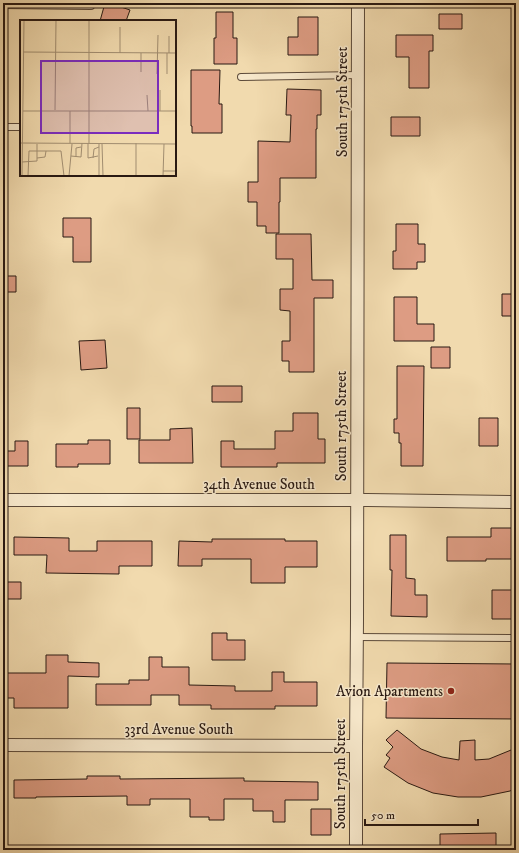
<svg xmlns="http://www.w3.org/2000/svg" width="519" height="853" font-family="'IM FELL DW Pica',serif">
  <rect width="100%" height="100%" fill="#f1daae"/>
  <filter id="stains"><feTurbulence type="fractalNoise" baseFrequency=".005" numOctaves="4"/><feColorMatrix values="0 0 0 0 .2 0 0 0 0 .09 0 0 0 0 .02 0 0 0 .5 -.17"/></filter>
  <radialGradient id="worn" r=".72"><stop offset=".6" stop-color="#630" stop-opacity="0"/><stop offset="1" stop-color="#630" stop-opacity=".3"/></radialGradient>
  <!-- building -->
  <path fill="#dd9c83" stroke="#291912" d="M 105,3 L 109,3 L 130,10 L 126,21 L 100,21 Z
    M 216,12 L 233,12 L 233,38 L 237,38 L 237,64 L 214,64 L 214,38 L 216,38 Z
    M 439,14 L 462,14 L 462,29 L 439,29 Z
    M 298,17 L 318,17 L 318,55 L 288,55 L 288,37 L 298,37 Z
    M 396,35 L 433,35 L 433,51 L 429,51 L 429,88 L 409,88 L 409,57 L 396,57 Z
    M 191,70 L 220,70 L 219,104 L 222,104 L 222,133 L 192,133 L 192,126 L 191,126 Z
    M 287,89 L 321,90 L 321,115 L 317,115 L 317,129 L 316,129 L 316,178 L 280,178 L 280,202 L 279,202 L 279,233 L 266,233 L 266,226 L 257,226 L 257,202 L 248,202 L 248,182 L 258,182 L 258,141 L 290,142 L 291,115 L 286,115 Z
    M 391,117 L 420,117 L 420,136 L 391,136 Z
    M 63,218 L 91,218 L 91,262 L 73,262 L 73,237 L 63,237 Z
    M 396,224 L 418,224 L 418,244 L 425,244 L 425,262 L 417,262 L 417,269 L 393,269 L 393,251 L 396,251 Z
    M 276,234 L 311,234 L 312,280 L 333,280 L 333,298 L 314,298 L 314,372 L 289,372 L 289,361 L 282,361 L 282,341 L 290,341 L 290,311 L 280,310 L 280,289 L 293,289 L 293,259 L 276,259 Z
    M 3,276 L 16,276 L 16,292 L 3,292 Z
    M 502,294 L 516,294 L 516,316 L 502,316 Z
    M 394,297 L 417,297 L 417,324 L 434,324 L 434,341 L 394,341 Z
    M 105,340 L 107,368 L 81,370 L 79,341 Z
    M 431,347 L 450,347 L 450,368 L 431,368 Z
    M 397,366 L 424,366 L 423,466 L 401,466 L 401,443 L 399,443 L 399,433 L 394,433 L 394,419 L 397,419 Z
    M 212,386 L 242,386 L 242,402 L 212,402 Z
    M 127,408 L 140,408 L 140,439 L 127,439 Z
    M 293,413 L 318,413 L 318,439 L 325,439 L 325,463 L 277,463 L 277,467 L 221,467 L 221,441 L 234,441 L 234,449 L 275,449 L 275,431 L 293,431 Z
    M 479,418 L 498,418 L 498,446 L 479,446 Z
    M 192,428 L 193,463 L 139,463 L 139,440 L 170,440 L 170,429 Z
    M 88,440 L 110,440 L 110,464 L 78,464 L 78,467 L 56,467 L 56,444 L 88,444 Z
    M 15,441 L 28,441 L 28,466 L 7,466 L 7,451 L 15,451 Z
    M 491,528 L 514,528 L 514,559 L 486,559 L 486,561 L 447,561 L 447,537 L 491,537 Z
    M 390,535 L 406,535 L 406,578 L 415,579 L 415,595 L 427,595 L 427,617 L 391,616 L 392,570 L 390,570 Z
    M 14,537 L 69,538 L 69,551 L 97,551 L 97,541 L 152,541 L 152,566 L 119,566 L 119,574 L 46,573 L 47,555 L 14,555 Z
    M 212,539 L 285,539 L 285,541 L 317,541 L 317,567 L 285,567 L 285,583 L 251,583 L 251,559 L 202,559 L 202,566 L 178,566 L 179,541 L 212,542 Z
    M 3,582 L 21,582 L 21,599 L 3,599 Z
    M 492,590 L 512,590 L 512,605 L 516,605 L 516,619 L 492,619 Z
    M 212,633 L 227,633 L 227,640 L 245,640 L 245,660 L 212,660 Z
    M 46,655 L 68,655 L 68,662 L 99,663 L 99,677 L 68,676 L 68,708 L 14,708 L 14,698 L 5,698 L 5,673 L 46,673 Z
    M 149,657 L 162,657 L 162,667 L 189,667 L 189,685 L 235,686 L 235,691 L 272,691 L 272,672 L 284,672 L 284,682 L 317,682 L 317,706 L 275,706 L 275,709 L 211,709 L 211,705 L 179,705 L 179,695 L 151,695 L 151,705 L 96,705 L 96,684 L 129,684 L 129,680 L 149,680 Z
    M 387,663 L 516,664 L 516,719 L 386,718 Z
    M 397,730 L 421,749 L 442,757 L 459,760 L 460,741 L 475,740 L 475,760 L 489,759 L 516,748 L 516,788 L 510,791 L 481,797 L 458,797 L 433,793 L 408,783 L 384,767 L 390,758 L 386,755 L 393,747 L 386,740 Z
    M 87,776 L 120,776 L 120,779 L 244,778 L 244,781 L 318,782 L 318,800 L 285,800 L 285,822 L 273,822 L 273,811 L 253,811 L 253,799 L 224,799 L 224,820 L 209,820 L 209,817 L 190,817 L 190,799 L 150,799 L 150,805 L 127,805 L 127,796 L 36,797 L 36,798 L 14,798 L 14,780 L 87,779 Z
    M 311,809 L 331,809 L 331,835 L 311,835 Z
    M 496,833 L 496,850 L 440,850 L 440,834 Z"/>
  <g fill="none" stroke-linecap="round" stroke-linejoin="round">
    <defs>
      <path id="lane" d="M 3,5 L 91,6
        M 241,77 L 358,75
        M 3,127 L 21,127
        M 357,637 L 516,638"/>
      <path id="street" d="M 3,500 L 368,500 L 516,502
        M 3,745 L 356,746
        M 356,850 L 356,746 L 357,621 L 358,3"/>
    </defs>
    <!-- lane casing -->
    <use href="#lane" stroke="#5b4939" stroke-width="8"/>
    <!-- street casing -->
    <use href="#street" stroke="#5b4939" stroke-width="14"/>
    <!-- lane -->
    <use href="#lane" stroke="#f6e7ca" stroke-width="6"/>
    <!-- street -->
    <use href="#street" stroke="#f6e7ca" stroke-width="12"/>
  </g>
  <!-- markers -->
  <circle fill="#8f2418" stroke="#f6e7ca" stroke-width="1.5" cx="451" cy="691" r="4"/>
  <g text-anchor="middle" stroke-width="3" stroke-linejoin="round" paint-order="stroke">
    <!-- street labels -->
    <g font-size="15" fill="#291912" stroke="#f6e7ca">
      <text transform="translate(342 102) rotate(-90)" y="5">South 175th Street</text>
      <text transform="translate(341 426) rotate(-90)" y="5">South 175th Street</text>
      <text x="259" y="489">34th Avenue South</text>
      <text x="179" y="734">33rd Avenue South</text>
      <text transform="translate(340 774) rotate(-90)" y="5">South 175th Street</text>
    </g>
    <!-- poi labels -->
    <g font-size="15" fill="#291912" stroke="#f6e7ca" text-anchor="end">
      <text x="443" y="696">Avion Apartments</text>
    </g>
  </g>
  <!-- overview -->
  <g transform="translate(20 20)">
    <rect width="156" height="156" fill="#f1daae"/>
    <path fill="none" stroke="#a18d70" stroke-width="1" d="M 100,7 L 100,33M 3,32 L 156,33M 121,33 L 121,52M 147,33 L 147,54M 149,33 L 149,16M 137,54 L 138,15M 127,75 L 128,91M 35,90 L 36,0M 3,91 L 156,91M 140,91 L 140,70M 0,123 L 156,124M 50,123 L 50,91M 68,123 L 68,138 L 78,136M 69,123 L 69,0M 79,123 L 79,156M 82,124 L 83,156M 51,136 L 61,137 L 62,123M 56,137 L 56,128 L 61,127M 17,138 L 25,137 L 26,131M 73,138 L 74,129 L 79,127M 2,142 L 17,141 L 17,124M 143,151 L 156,151M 2,156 L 4,0M 8,156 L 9,131 L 41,131 L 44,156M 49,156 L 52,124M 116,156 L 116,123M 143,156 L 144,124"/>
    <path fill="#7b2cbf" fill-opacity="0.15" stroke="#7b2cbf" stroke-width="2" d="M 21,41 L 138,41 L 138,113 L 21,113 Z"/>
    <rect width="156" height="156" fill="none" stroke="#291912" stroke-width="2"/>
  </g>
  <!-- margin -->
  <rect width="519" height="853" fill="none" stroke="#f1daae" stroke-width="16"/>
  <rect x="4" y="4" width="511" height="845" fill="none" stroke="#291912" stroke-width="2"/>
  <rect x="8" y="8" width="503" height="837" fill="none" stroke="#291912"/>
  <!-- scale -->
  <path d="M365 819v6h113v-6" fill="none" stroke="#291912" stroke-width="2"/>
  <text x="371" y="819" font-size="12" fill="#291912" stroke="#f6e7ca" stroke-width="3" paint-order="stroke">50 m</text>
  <rect width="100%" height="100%" filter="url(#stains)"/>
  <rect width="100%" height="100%" fill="url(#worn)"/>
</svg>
